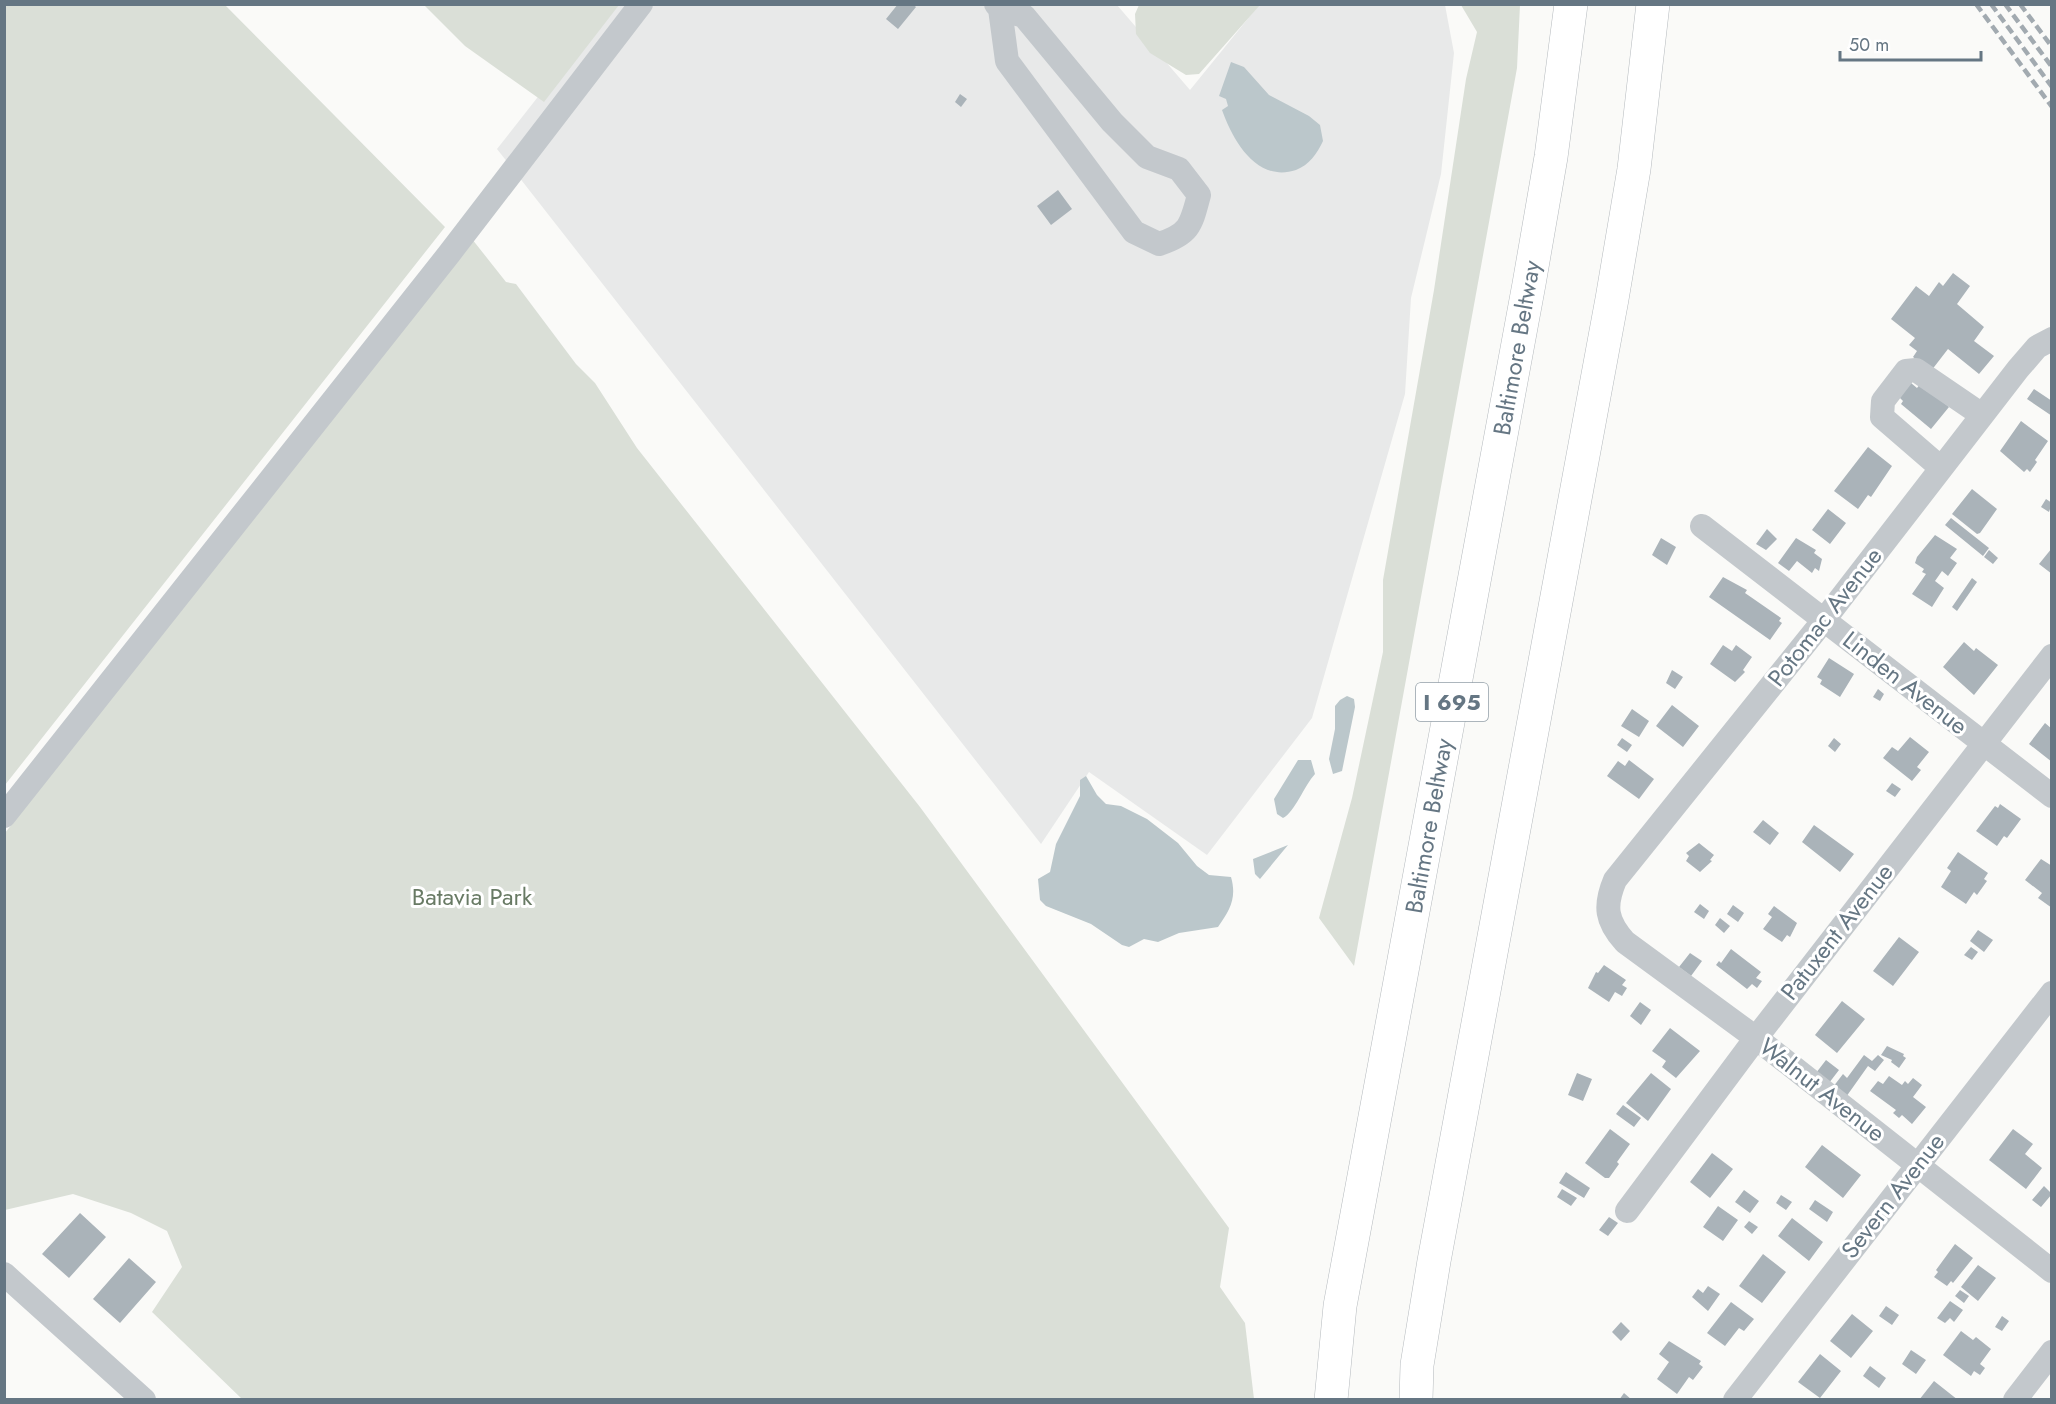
<svg xmlns="http://www.w3.org/2000/svg" width="2056" height="1404" font-family="Jost,sans-serif">
  <rect width="100%" height="100%" fill="#fafaf8"/>
  <!-- built -->
  <path fill="#e8e9e9" d="M 610,5 L 1117,5 L 1190,90 L 1259,5 L 1445,5 L 1454,53 L 1441,174 L 1411,298 L 1405,394 L 1312,718 L 1207,855 L 1089,772 L 1041,844 L 497,149 Z"/>
  <!-- green -->
  <path fill="#dadfd7" d="M 5,4 L 225,5 L 445,227 L 5,785 Z
    M 424,5 L 619,5 L 544,102 L 465,46 Z
    M 1139,5 L 1139,4 L 1260,5 L 1199,74 L 1186,75 L 1150,53 L 1136,34 L 1135,14 Z
    M 1461,5 L 1520,5 L 1517,68 L 1354,966 L 1319,918 L 1352,798 L 1383,652 L 1383,580 L 1434,290 L 1466,79 L 1477,32 Z
    M 472,239 L 506,282 L 516,284 L 576,364 L 595,383 L 637,448 L 920,807 L 1229,1228 L 1220,1287 L 1245,1323 L 1254,1399 L 242,1399 L 152,1312 L 182,1267 L 167,1231 L 131,1213 L 73,1194 L 5,1210 L 5,833 Z"/>
  <!-- water -->
  <path fill="#bbc7cb" d="M 1231,62 L 1244,67 L 1269,95 L 1309,116 L 1320,125 L 1323,141 C 1317,154 1309,165 1296,170 C 1257,183 1233,141 1222,110 L 1228,106 L 1226,99 L 1219,96 Z
    M 1347,696 L 1354,699 L 1355,707 L 1342,771 L 1333,774 L 1329,759 L 1335,729 L 1335,706 L 1340,700 Z
    M 1298,760 L 1311,760 L 1315,774 C 1304,786 1295,812 1283,818 L 1277,814 L 1274,799 Z
    M 1086,776 L 1097,795 L 1106,804 L 1121,806 L 1147,819 L 1178,843 L 1197,866 L 1209,875 L 1231,877 C 1237,898 1230,910 1218,927 L 1179,933 L 1158,942 L 1144,939 L 1129,947 L 1122,945 L 1091,924 L 1046,906 L 1040,900 L 1038,879 L 1050,872 L 1056,844 L 1080,796 L 1080,780 Z
    M 1288,845 L 1260,879 L 1255,874 L 1253,859 Z"/>
  <!-- building -->
  <path fill="#aab3b9" d="M 898,4 L 913,4 L 916,7 L 898,29 L 886,19 Z
    M 960,94 L 967,99 L 961,107 L 955,102 Z
    M 1058,190 L 1072,209 L 1051,225 L 1037,206 Z
    M 1953,273 L 1970,286 L 1957,304 L 1984,327 L 1974,341 L 1994,356 L 1979,374 L 1948,349 L 1931,371 L 1913,357 L 1917,351 L 1909,345 L 1915,338 L 1891,319 L 1916,286 L 1929,296 L 1939,282 L 1943,286 Z
    M 1911,383 L 1917,388 L 1921,383 L 1949,407 L 1931,429 L 1901,404 L 1903,401 L 1899,397 Z
    M 2034,389 L 2052,401 L 2052,416 L 2027,399 Z
    M 2021,421 L 2048,441 L 2035,460 L 2037,462 L 2030,472 L 2027,469 L 2024,472 L 2000,451 Z
    M 1868,447 L 1892,466 L 1871,497 L 1868,495 L 1858,509 L 1834,491 Z
    M 1972,489 L 1997,509 L 1980,533 L 1977,534 L 1952,514 Z
    M 2046,499 L 2052,503 L 2049,512 L 2041,507 Z
    M 1828,509 L 1846,523 L 1830,544 L 1812,530 Z
    M 1951,518 L 1989,548 L 1983,556 L 1945,525 Z
    M 1767,529 L 1777,539 L 1766,550 L 1756,544 Z
    M 1935,535 L 1957,549 L 1950,558 L 1957,563 L 1948,576 L 1942,571 L 1935,581 L 1944,588 L 1932,607 L 1912,594 L 1926,574 L 1922,572 L 1924,569 L 1915,563 L 1917,557 Z
    M 1661,538 L 1676,547 L 1667,565 L 1652,555 Z
    M 1796,538 L 1816,550 L 1814,553 L 1822,559 L 1819,571 L 1815,568 L 1812,573 L 1797,561 L 1789,571 L 1778,563 Z
    M 2052,548 L 2052,574 L 2039,564 Z
    M 1989,550 L 1998,558 L 1993,564 L 1984,557 Z
    M 1723,577 L 1747,590 L 1745,593 L 1781,618 L 1779,621 L 1782,623 L 1770,640 L 1709,597 Z
    M 1972,578 L 1977,582 L 1957,611 L 1952,607 Z
    M 1964,642 L 1974,651 L 1976,648 L 1998,665 L 1974,695 L 1943,667 Z
    M 1723,645 L 1732,651 L 1736,645 L 1752,657 L 1743,670 L 1745,672 L 1735,682 L 1710,664 Z
    M 1829,658 L 1854,674 L 1840,697 L 1820,684 L 1822,680 L 1817,677 Z
    M 1672,670 L 1683,677 L 1675,689 L 1666,683 Z
    M 1878,689 L 1884,694 L 1880,701 L 1873,697 Z
    M 1672,705 L 1699,726 L 1683,747 L 1656,726 Z
    M 1632,709 L 1649,721 L 1639,737 L 1621,726 Z
    M 2045,723 L 2052,729 L 2052,762 L 2029,744 Z
    M 1910,737 L 1929,752 L 1917,767 L 1921,770 L 1912,781 L 1883,758 L 1892,747 L 1898,751 Z
    M 1622,738 L 1632,745 L 1627,752 L 1617,745 Z
    M 1834,738 L 1841,744 L 1835,752 L 1828,746 Z
    M 1629,760 L 1654,779 L 1639,799 L 1607,776 L 1618,761 L 1625,766 Z
    M 1892,783 L 1901,789 L 1895,797 L 1886,791 Z
    M 2000,804 L 2021,819 L 2007,838 L 2004,836 L 1997,846 L 1976,831 L 1995,806 L 1998,808 Z
    M 1763,820 L 1779,833 L 1770,845 L 1753,832 Z
    M 1814,825 L 1854,854 L 1840,872 L 1802,842 Z
    M 1699,843 L 1714,855 L 1710,860 L 1712,861 L 1700,872 L 1686,861 L 1689,856 L 1686,853 Z
    M 1958,852 L 1988,873 L 1984,879 L 1987,881 L 1977,895 L 1974,892 L 1966,904 L 1941,887 L 1951,871 L 1947,868 Z
    M 2041,859 L 2052,866 L 2052,908 L 2038,898 L 2042,893 L 2025,880 Z
    M 1700,904 L 1709,911 L 1704,919 L 1694,912 Z
    M 1733,905 L 1744,913 L 1738,922 L 1727,914 Z
    M 1774,906 L 1797,923 L 1790,937 L 1787,935 L 1782,942 L 1763,929 L 1772,917 L 1768,914 Z
    M 1720,918 L 1730,926 L 1724,933 L 1715,925 Z
    M 1978,930 L 1993,940 L 1984,952 L 1970,941 Z
    M 1899,937 L 1919,952 L 1893,986 L 1873,971 Z
    M 1971,947 L 1978,952 L 1972,960 L 1964,955 Z
    M 1731,949 L 1761,972 L 1756,978 L 1762,981 L 1757,988 L 1752,984 L 1747,989 L 1716,965 L 1719,961 L 1721,963 Z
    M 1690,953 L 1702,961 L 1691,976 L 1679,967 Z
    M 1604,965 L 1626,980 L 1622,985 L 1627,988 L 1622,996 L 1615,992 L 1609,1002 L 1588,988 L 1596,972 L 1598,973 Z
    M 1842,1001 L 1865,1019 L 1837,1053 L 1815,1035 Z
    M 1640,1002 L 1651,1010 L 1641,1025 L 1630,1016 Z
    M 1670,1028 L 1700,1051 L 1676,1078 L 1662,1067 L 1666,1061 L 1652,1051 Z
    M 1887,1046 L 1904,1054 L 1903,1056 L 1906,1058 L 1899,1068 L 1891,1062 L 1892,1060 L 1881,1055 Z
    M 1864,1055 L 1872,1061 L 1878,1055 L 1884,1060 L 1875,1071 L 1868,1066 L 1846,1097 L 1833,1087 L 1843,1074 L 1847,1078 Z
    M 1826,1060 L 1839,1070 L 1829,1083 L 1816,1073 Z
    M 1577,1073 L 1592,1079 L 1583,1101 L 1568,1095 Z
    M 1651,1073 L 1671,1089 L 1648,1121 L 1626,1103 Z
    M 1889,1076 L 1902,1085 L 1905,1081 L 1908,1084 L 1913,1078 L 1922,1085 L 1913,1097 L 1926,1107 L 1912,1124 L 1902,1115 L 1899,1118 L 1893,1113 L 1896,1110 L 1870,1091 L 1878,1081 L 1883,1084 Z
    M 1623,1105 L 1641,1118 L 1634,1127 L 1616,1114 Z
    M 1610,1129 L 1630,1144 L 1617,1162 L 1619,1164 L 1609,1178 L 1605,1178 L 1585,1163 Z
    M 2013,1129 L 2033,1144 L 2025,1154 L 2042,1168 L 2026,1189 L 1989,1160 Z
    M 1822,1145 L 1861,1175 L 1843,1198 L 1805,1167 Z
    M 1712,1153 L 1733,1169 L 1710,1198 L 1690,1182 Z
    M 1566,1172 L 1590,1188 L 1584,1198 L 1559,1183 Z
    M 2044,1186 L 2052,1194 L 2041,1207 L 2032,1200 Z
    M 1562,1189 L 1577,1198 L 1571,1206 L 1557,1197 Z
    M 1744,1190 L 1759,1201 L 1750,1213 L 1735,1202 Z
    M 1781,1195 L 1792,1202 L 1786,1210 L 1776,1203 Z
    M 1815,1200 L 1833,1212 L 1827,1222 L 1809,1209 Z
    M 1718,1206 L 1738,1220 L 1723,1241 L 1703,1227 Z
    M 80,1213 L 106,1237 L 69,1278 L 42,1254 Z
    M 1609,1217 L 1618,1223 L 1608,1236 L 1599,1230 Z
    M 1792,1218 L 1823,1242 L 1809,1261 L 1778,1236 Z
    M 1749,1221 L 1758,1227 L 1752,1234 L 1744,1227 Z
    M 1955,1244 L 1973,1258 L 1953,1283 L 1951,1281 L 1947,1286 L 1934,1277 L 1938,1272 L 1936,1270 Z
    M 1763,1254 L 1786,1272 L 1762,1303 L 1739,1286 Z
    M 129,1258 L 156,1282 L 120,1323 L 93,1299 Z
    M 1978,1265 L 1996,1278 L 1978,1301 L 1961,1287 Z
    M 1708,1286 L 1720,1294 L 1708,1311 L 1692,1297 L 1698,1289 L 1703,1293 Z
    M 1960,1290 L 1969,1296 L 1964,1303 L 1955,1296 Z
    M 1950,1301 L 1963,1310 L 1954,1322 L 1950,1318 L 1945,1323 L 1937,1318 Z
    M 1731,1302 L 1754,1319 L 1744,1331 L 1739,1328 L 1725,1346 L 1707,1333 Z
    M 1886,1306 L 1899,1315 L 1892,1325 L 1879,1316 Z
    M 1852,1314 L 1873,1331 L 1851,1358 L 1830,1341 Z
    M 2002,1316 L 2009,1321 L 2002,1331 L 1995,1327 Z
    M 1621,1322 L 1630,1331 L 1621,1341 L 1612,1332 Z
    M 1961,1331 L 1973,1340 L 1976,1337 L 1991,1349 L 1980,1364 L 1985,1368 L 1980,1375 L 1974,1371 L 1971,1376 L 1943,1355 Z
    M 1669,1341 L 1701,1361 L 1699,1364 L 1703,1367 L 1693,1380 L 1689,1377 L 1677,1394 L 1657,1379 L 1669,1362 L 1659,1354 Z
    M 1911,1350 L 1926,1360 L 1916,1374 L 1902,1364 Z
    M 1820,1354 L 1841,1371 L 1820,1398 L 1798,1382 Z
    M 1870,1366 L 1886,1378 L 1879,1388 L 1863,1376 Z
    M 1934,1381 L 1958,1400 L 1919,1400 Z
    M 1624,1393 L 1632,1400 L 1619,1400 Z"/>
  <g fill="none" stroke-linecap="round" stroke-linejoin="round">
    <defs>
      <path id="highway" d="M 1331,1400 L 1340,1306 L 1529,284 L 1551,157 L 1571,4
        M 1416,1400 L 1417,1365 L 1434,1261 L 1612,299 L 1634,169 L 1653,4"/>
    </defs>
    <!-- highway casing -->
    <use href="#highway" stroke="#b4b9bd" stroke-width="34"/>
    <!-- minor -->
    <path stroke="#c3c8cc" stroke-width="24" d="M 996,4 L 1000,9 L 1024,16 L 1112,122 L 1147,157 L 1179,169 L 1199,195 C 1191,225 1190,234 1159,244 L 1134,232 L 1007,61 L 1000,9
      M 2052,339 L 2037,347 L 2018,369 L 1824,620 L 1615,880 C 1604,906 1606,921 1625,942 L 1756,1038 L 2052,1271
      M 1941,468 L 1882,417 L 1883,401 L 1906,371 L 1916,370 L 1982,415
      M 1702,526 L 2052,796
      M 4,816 L 449,254 L 641,4
      M 1627,1211 L 1756,1038 L 2052,656
      M 4,1274 L 144,1400
      M 1735,1400 L 2052,993
      M 2015,1400 L 2052,1352"/>
    <!-- highway -->
    <use href="#highway" stroke="#fff" stroke-width="33"/>
    <!-- rail -->
    <path stroke="#a2aab0" stroke-width="4.5" stroke-dasharray="9 4.5" stroke-linecap="butt" d="M 1976,4 L 2052,107
      M 1991,4 L 2052,87
      M 2005,4 L 2052,67
      M 2020,4 L 2052,47"/>
  </g>
  <g text-anchor="middle" stroke-width="6" stroke-linejoin="round" paint-order="stroke">
    <!-- shield labels -->
    <rect fill="#fff" stroke="#939fa8" stroke-width="1.5" x="1416" y="683" width="72" height="38" rx="4.5"/>
    <g font-size="22" font-weight="bold" fill="#657683">
      <text x="1452" y="710">I 695</text>
    </g>
    <!-- street labels -->
    <g font-size="24" fill="#657683" stroke="#fff">
      <text transform="translate(1517 348) rotate(-80)" y="8">Baltimore Beltway</text>
      <text transform="translate(1825 617) rotate(-52)" y="8">Potomac Avenue</text>
      <text transform="translate(1905 683) rotate(38)" y="8">Linden Avenue</text>
      <text transform="translate(1429 826) rotate(-80)" y="8">Baltimore Beltway</text>
      <text transform="translate(1837 932) rotate(-52)" y="8">Patuxent Avenue</text>
      <text transform="translate(1822 1090) rotate(38)" y="8">Walnut Avenue</text>
      <text transform="translate(1893 1196) rotate(-52)" y="8">Severn Avenue</text>
    </g>
    <!-- park labels -->
    <g font-size="24" fill="#687a64" stroke="#fff">
      <text x="472" y="905">Batavia Park</text>
    </g>
  </g>
  <!-- border -->
  <rect width="2056" height="1404" fill="none" stroke="#657683" stroke-width="12"/>
  <!-- scale -->
  <path d="M1840 51v9h141v-9" fill="none" stroke="#657683" stroke-width="3"/>
  <text x="1849" y="51" font-size="18" fill="#657683" stroke="#ffffff" stroke-width="4.5" paint-order="stroke">50 m</text>
</svg>
